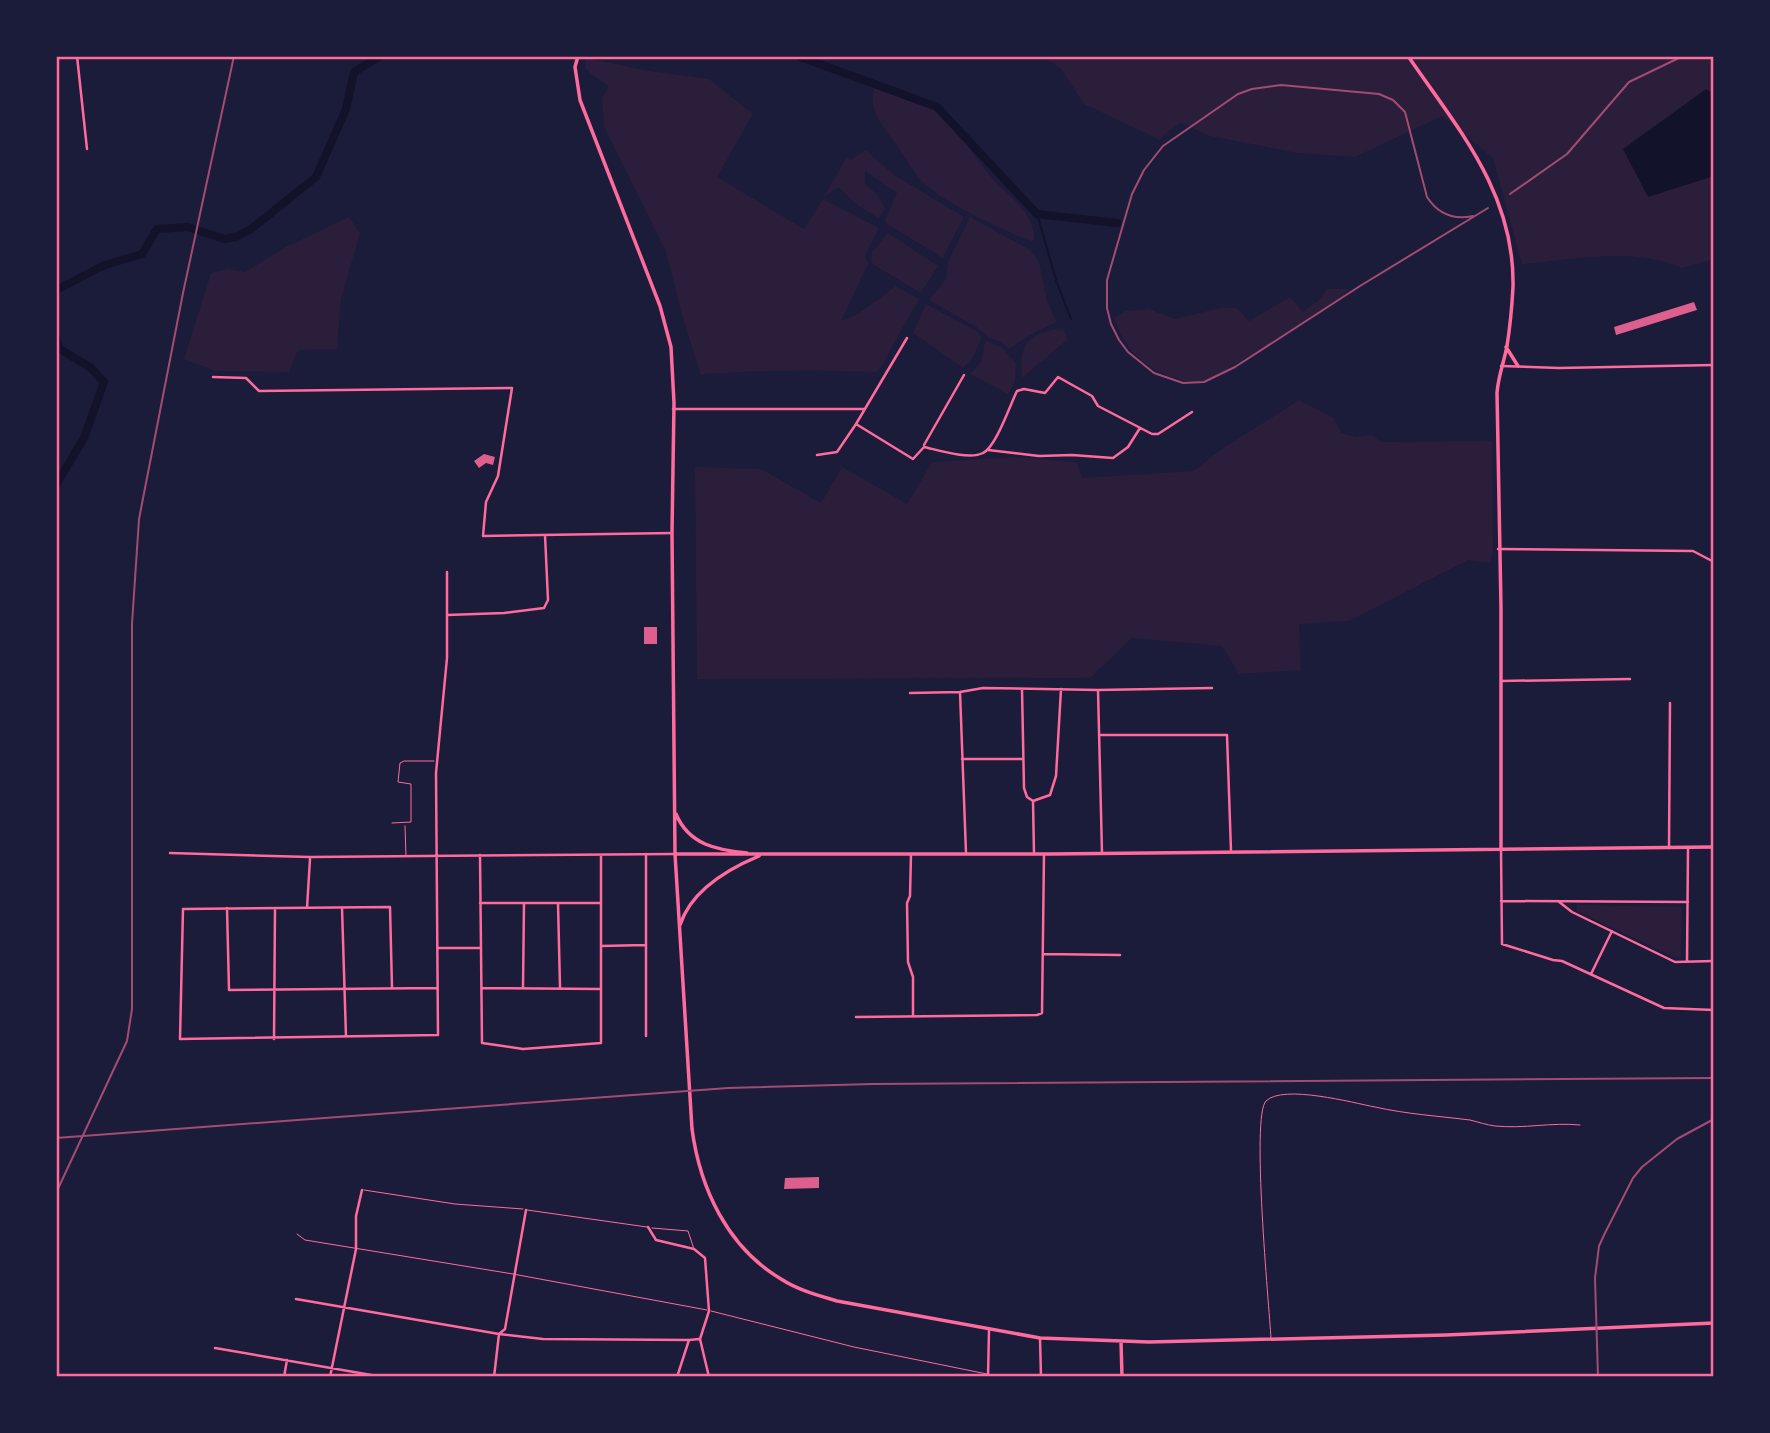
<svg xmlns="http://www.w3.org/2000/svg" width="1770" height="1433" font-family="'Noto Serif',serif">
  <rect width="100%" height="100%" fill="#1b1b3a"/>
  <!-- green -->
  <path fill="#2a1e3b" d="M 1043,56 L 1714,56 L 1714,259 L 1682,268 C 1632,246 1574,260 1522,264 L 1493,158 L 1442,116 L 1355,157 L 1297,153 L 1210,136 L 1181,123 L 1167,132 L 1160,140 L 1084,104 L 1061,69 Z
    M 586,58 L 649,71 L 709,79 L 753,114 L 717,177 L 804,229 L 823,199 L 879,228 L 865,255 L 868,264 L 841,321 L 858,314 L 896,286 L 919,299 L 878,372 C 819,370 760,369 701,375 L 682,315 L 666,252 L 604,127 L 602,98 L 609,87 L 585,69 Z
    M 875,86 C 895,94 922,100 939,114 C 959,130 972,153 987,172 C 999,188 1017,199 1027,215 C 1032,224 1035,231 1034,241 L 1027,240 C 997,226 941,203 920,179 C 910,167 902,151 892,139 C 880,123 867,107 875,86 Z
    M 866,150 L 894,175 L 964,217 L 943,258 L 887,224 L 885,220 L 897,193 L 865,171 L 865,184 L 878,195 L 885,209 L 878,218 L 859,206 L 838,187 L 824,197 L 846,158 L 852,159 Z
    M 349,217 L 360,233 L 341,299 L 337,349 L 298,350 L 289,372 L 216,371 L 184,359 L 211,273 L 228,269 L 245,272 L 286,247 Z
    M 970,217 L 1027,248 L 1035,256 L 1039,262 L 1047,301 L 1057,322 L 1028,336 L 1009,349 L 999,341 L 989,338 L 978,328 L 929,300 L 946,279 L 948,262 Z
    M 888,233 L 938,266 L 921,293 L 874,265 L 871,261 L 872,252 Z
    M 1327,289 L 1350,289 L 1335,303 L 1227,370 C 1218,375 1207,381 1196,382 C 1187,383 1178,379 1169,376 C 1140,365 1124,347 1114,318 L 1126,311 L 1149,309 L 1175,319 L 1220,308 L 1237,308 L 1249,321 L 1290,297 L 1303,312 L 1319,300 Z
    M 926,304 L 976,331 L 982,337 L 973,357 L 963,368 L 913,333 Z
    M 1063,329 L 1068,339 L 1022,378 C 1018,345 1028,331 1063,329 Z
    M 985,341 L 1001,347 L 1016,363 L 1015,381 L 1008,394 L 970,374 L 981,362 Z
    M 1299,400 L 1334,418 L 1341,433 L 1356,437 L 1371,435 L 1382,442 L 1492,441 L 1493,551 L 1490,563 L 1468,560 L 1349,621 L 1299,624 L 1301,670 L 1239,674 L 1222,646 L 1132,638 L 1090,678 L 697,679 L 695,467 L 761,469 L 821,503 L 842,467 L 907,504 L 932,462 L 1014,457 L 1077,462 L 1082,478 L 1193,471 L 1222,449 Z
    M 1577,905 L 1682,907 L 1681,957 L 1674,957 L 1577,911 Z"/>
  <!-- water -->
  <path fill="#12122b" d="M 1706,89 L 1714,94 L 1714,176 L 1648,197 L 1623,149 Z"/>
  <g fill="none" stroke-linecap="round" stroke-linejoin="round">
    <!-- stream -->
    <path stroke="#12122b" stroke-width="2" d="M 1037,214 L 1057,283 L 1071,319"/>
    <!-- river -->
    <path stroke="#12122b" stroke-width="8" d="M 798,56 L 937,107 L 1037,214 L 1117,223
      M 56,290 L 105,265 L 142,254 L 157,229 L 188,227 L 224,239 L 236,237 L 251,229 L 316,177 L 346,109 L 354,72 L 380,56
      M 56,339 L 60,349 L 91,368 L 104,382 L 84,438 L 56,485"/>
  </g>
  <!-- building -->
  <path fill="#dd5f8e" d="M 1694,302 L 1697,310 L 1616,335 L 1614,327 Z
    M 484,454 L 495,457 L 493,465 L 486,463 L 479,468 L 474,461 Z
    M 644,627 L 657,627 L 657,644 L 644,644 Z
    M 819,1177 L 819,1188 L 784,1189 L 785,1178 Z"/>
  <g fill="none" stroke-linecap="round" stroke-linejoin="round">
    <!-- service -->
    <path stroke="#ff6b9d" stroke-width="1" d="M 392,823 L 411,822 L 411,784 L 398,782 L 400,763 L 404,761 L 434,761
      M 405,826 L 406,856
      M 364,1190 L 455,1204 L 523,1209
      M 527,1210 L 647,1227
      M 652,1228 L 688,1231 L 694,1249
      M 297,1234 L 305,1240 L 513,1274 L 707,1310
      M 711,1311 L 854,1347 L 987,1374
      M 1271,1338 C 1269,1305 1251,1116 1266,1101 C 1283,1084 1354,1103 1375,1107 C 1406,1114 1438,1116 1470,1120 C 1478,1122 1487,1125 1495,1126 C 1524,1129 1552,1122 1580,1125"/>
    <!-- minor -->
    <path stroke="#ff6b9d" stroke-width="2.5" d="M 77,56 L 87,149
      M 213,377 L 246,378 L 259,391 L 512,388 L 498,476 L 486,502 L 483,536 L 672,533
      M 673,409 L 865,409
      M 856,424 L 913,459 L 924,447 C 938,450 969,460 983,453 C 996,447 1010,405 1017,391 L 1024,389 L 1045,393 L 1058,377 L 1092,396 L 1098,406 L 1152,434 L 1158,434 L 1192,412
      M 924,445 L 964,375
      M 988,450 L 1039,456 L 1072,455 L 1113,458 L 1128,447 L 1140,428
      M 817,455 L 837,452 L 856,424 L 907,338
      M 1498,549 L 1693,551 L 1714,562
      M 447,615 L 504,613 L 544,608 L 548,600 L 545,535
      M 1501,681 L 1630,679
      M 1022,689 L 1024,788 L 1027,797 L 1033,801
      M 1098,690 L 1102,853
      M 960,692 L 966,853
      M 910,693 L 960,692 L 983,688 L 1098,690 L 1212,688
      M 1099,735 L 1227,735 L 1231,851
      M 962,759 L 1023,759
      M 1669,848 L 1670,703
      M 1501,850 L 1502,944 L 1553,960 L 1562,961 L 1664,1008 L 1714,1010
      M 170,853 L 310,857 L 675,854
      M 911,854 L 910,896 L 907,903 L 908,962 L 913,977 L 913,1016
      M 1034,854 L 1033,801 L 1050,795 L 1056,776 L 1061,689
      M 480,855 L 482,1043 L 523,1049 L 601,1043 L 601,855
      M 1501,901 L 1688,902
      M 1558,901 L 1572,912 L 1675,962 L 1714,961
      M 480,903 L 601,903
      M 558,903 L 560,987
      M 227,908 L 229,990 L 437,988
      M 307,908 L 310,859
      M 342,908 L 346,1037
      M 601,946 L 645,945
      M 439,948 L 481,948
      M 1043,954 L 1120,955
      M 1687,961 L 1688,848
      M 1591,974 L 1612,931
      M 523,987 L 524,903
      M 392,988 L 390,907 L 183,909 L 180,1039 L 438,1035 L 436,773 L 447,658 L 447,572
      M 482,988 L 601,989
      M 856,1017 L 1037,1015 L 1042,1013 L 1044,854
      M 646,1036 L 646,854
      M 274,1039 L 275,909
      M 648,1227 L 656,1240 L 694,1249 L 705,1258 L 709,1311 L 700,1339 L 709,1377
      M 296,1299 L 499,1334 L 543,1339 L 689,1340
      M 1040,1338 L 1041,1377
      M 215,1348 L 383,1377
      M 284,1377 L 287,1360
      M 330,1377 L 356,1249 L 356,1216 L 362,1190
      M 494,1377 L 499,1334 L 505,1329 L 526,1210
      M 677,1377 L 689,1340 L 699,1339
      M 988,1377 L 989,1330"/>
    <!-- tertiary -->
    <path stroke="#ff6b9d" stroke-width="2.5" d="M 1501,366 L 1559,368 L 1714,365"/>
    <!-- secondary -->
    <path stroke="#ff6b9d" stroke-width="3.5" d="M 578,56 L 575,67 L 580,100 L 660,306 L 671,347 L 674,403 L 672,533 L 675,854 L 692,1129 C 700,1188 727,1247 781,1279 C 798,1290 817,1295 837,1301 L 1040,1338 L 1149,1342 L 1446,1335 L 1714,1323
      M 1408,56 C 1458,129 1515,193 1513,287 C 1512,306 1510,327 1507,346 C 1504,362 1498,377 1497,393 L 1501,608 L 1501,850
      M 1506,347 L 1518,366
      M 676,814 C 689,845 717,850 747,853
      M 675,854 L 1050,854 L 1714,847
      M 680,925 C 691,891 728,869 759,856
      M 1121,1341 L 1122,1377"/>
    <!-- rail -->
    <path stroke="#a44b75" stroke-width="2" d="M 1510,194 L 1567,154 L 1629,82 L 1683,56
      M 1473,216 C 1454,220 1438,214 1427,197 L 1405,112 L 1393,100 L 1379,94 L 1281,85 L 1252,89 L 1238,94 L 1163,146 L 1144,170 L 1132,194 L 1107,280 L 1107,308 L 1111,324 L 1119,340 L 1128,352 L 1154,373 L 1183,383 L 1204,382 L 1235,367 L 1360,286 L 1488,208
      M 56,1138 L 728,1088 L 873,1084 L 1714,1078
      M 56,1193 L 127,1041 L 132,1009 L 132,624 L 139,519 L 183,293 L 234,56
      M 1598,1377 L 1595,1278 L 1599,1246 L 1605,1233 L 1633,1178 L 1642,1167 L 1677,1139 L 1714,1119"/>
  </g>
  <!-- border -->
  <rect width="1770" height="1433" fill="none" stroke="#1b1b3a" stroke-width="116"/>
  <rect x="58" y="58" width="1654" height="1317" fill="none" stroke="#ff6b9d" stroke-width="2.5"/>
</svg>
